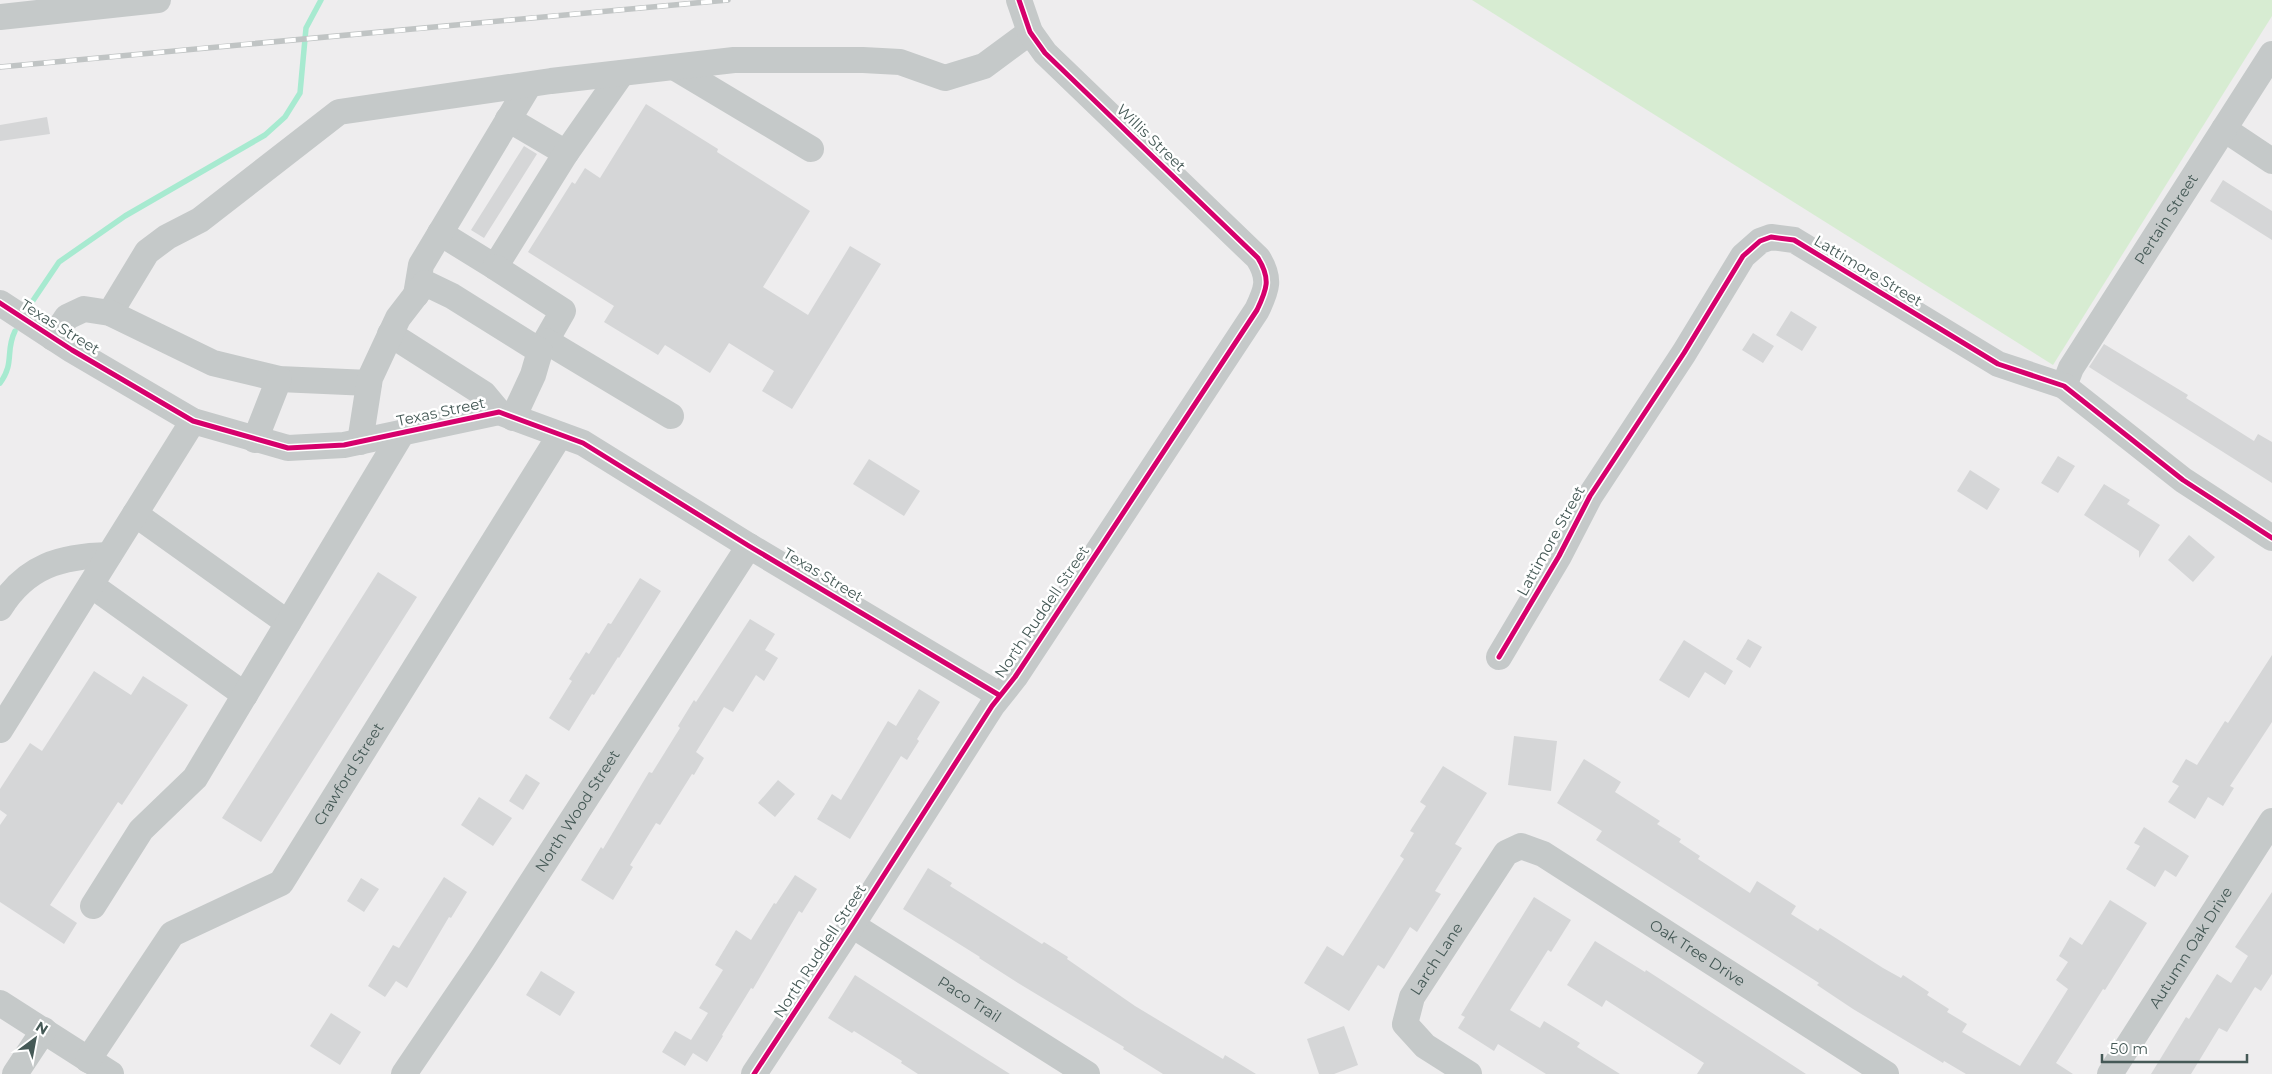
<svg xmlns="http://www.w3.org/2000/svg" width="2272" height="1074" font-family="Montserrat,sans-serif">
  <rect width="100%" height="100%" fill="#eeedee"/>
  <!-- green -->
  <path fill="#d7ecd2" d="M 1472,0 L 2272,0 L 2272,16 L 2053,365 Z"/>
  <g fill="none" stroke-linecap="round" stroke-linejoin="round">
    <!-- stream -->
    <path stroke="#a7ead0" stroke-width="5.5" d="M 32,302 L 59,262 L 125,216 L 265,135 L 285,117 L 300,93 L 306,28 L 321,0
      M 0,383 C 15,363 5,351 15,331"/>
  </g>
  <!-- building -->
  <path fill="#d5d6d7" d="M 646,104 L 718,149 L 717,152 L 810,211 L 763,287 L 808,315 L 850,246 L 881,264 L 792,409 L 762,391 L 774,371 L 729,343 L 710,373 L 665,345 L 658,355 L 604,322 L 614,306 L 528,252 L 572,182 L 575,184 L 585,168 L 600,178 Z
    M 47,117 L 50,134 L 0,141 L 0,125 Z
    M 524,146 L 537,154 L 484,238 L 471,230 Z
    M 2223,180 L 2272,211 L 2272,240 L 2210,201 Z
    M 1791,311 L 1817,327 L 1802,351 L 1776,335 Z
    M 1753,333 L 1774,346 L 1763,363 L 1742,350 Z
    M 2104,344 L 2188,395 L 2186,398 L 2254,441 L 2258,434 L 2272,442 L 2272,483 L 2089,367 Z
    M 2058,456 L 2075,466 L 2058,493 L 2041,483 Z
    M 869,459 L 920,491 L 904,516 L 853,484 Z
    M 1970,470 L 2000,489 L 1987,510 L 1957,491 Z
    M 2104,484 L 2130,500 L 2127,504 L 2160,525 L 2139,558 L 2139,551 L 2084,515 Z
    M 2189,535 L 2215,557 L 2193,582 L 2168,560 Z
    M 378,572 L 417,597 L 261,842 L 222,818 Z
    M 640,578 L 661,591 L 619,658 L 618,657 L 594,695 L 592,694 L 569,731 L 549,718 L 572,681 L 569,679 L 586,652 L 589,654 L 608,623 L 611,624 Z
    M 750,619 L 775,634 L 765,650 L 778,658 L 764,681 L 756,675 L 733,712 L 724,707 L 696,752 L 704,758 L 694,775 L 692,774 L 660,825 L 656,823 L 630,865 L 633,867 L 613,900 L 581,880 L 601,847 L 603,849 L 649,772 L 652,773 L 680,728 L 678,726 L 694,700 L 696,702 Z
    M 1748,639 L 1762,647 L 1750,668 L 1736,659 Z
    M 1684,640 L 1733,671 L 1725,685 L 1705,672 L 1689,698 L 1659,680 Z
    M 2272,655 L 2272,722 L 2230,786 L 2234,788 L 2223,806 L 2208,797 L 2195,819 L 2168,802 L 2179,786 L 2172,782 L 2186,759 L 2197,765 L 2225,721 L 2228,723 Z
    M 94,671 L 131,695 L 143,676 L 188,705 L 122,805 L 118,802 L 50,905 L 77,923 L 64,944 L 0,902 L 0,825 L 7,815 L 0,810 L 0,789 L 30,743 L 42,751 Z
    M 919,689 L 940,702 L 917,739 L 919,741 L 907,760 L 901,756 L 850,839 L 817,819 L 832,794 L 841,800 L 888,721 L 896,726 Z
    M 1514,736 L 1557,741 L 1551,791 L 1508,785 Z
    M 1584,759 L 1621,782 L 1615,792 L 1660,821 L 1657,824 L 1681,839 L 1679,842 L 1700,856 L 1698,859 L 1750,893 L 1757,881 L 1796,906 L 1791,914 L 1818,931 L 1820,928 L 1883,968 L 1901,978 L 1903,975 L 1929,992 L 1927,995 L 1949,1009 L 1947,1012 L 1967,1024 L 1962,1032 L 2020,1066 L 2068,989 L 2056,980 L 2068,962 L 2059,956 L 2070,937 L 2082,945 L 2110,900 L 2147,923 L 2105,990 L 2103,989 L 2056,1063 L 2073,1074 L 1966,1074 L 1944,1061 L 1943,1063 L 1853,1009 L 1817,985 L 1819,983 L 1596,840 L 1602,831 L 1557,803 Z
    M 1443,766 L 1487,793 L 1455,844 L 1462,848 L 1435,891 L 1441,894 L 1417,932 L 1410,927 L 1384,969 L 1378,965 L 1349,1011 L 1304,983 L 1327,946 L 1343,956 L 1404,859 L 1400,856 L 1414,833 L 1410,831 L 1426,806 L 1420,802 Z
    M 526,774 L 540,783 L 523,810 L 509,801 Z
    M 778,780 L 795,794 L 775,817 L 758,803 Z
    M 479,797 L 512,818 L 493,846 L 461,825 Z
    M 2144,827 L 2189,856 L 2176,877 L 2165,870 L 2155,887 L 2126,869 L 2140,846 L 2134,843 Z
    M 928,868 L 952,883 L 950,886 L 1042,944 L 1044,942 L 1068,957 L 1067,959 L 1135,1006 L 1223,1059 L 1225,1055 L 1256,1074 L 1163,1074 L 1123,1049 L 1124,1047 L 1018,983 L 979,958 L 980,957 L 903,909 Z
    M 795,875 L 817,889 L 802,913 L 799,911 L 753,989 L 751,988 L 722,1035 L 723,1036 L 707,1062 L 693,1053 L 685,1066 L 662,1052 L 675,1031 L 691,1040 L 708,1013 L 699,1008 L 723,970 L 715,965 L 736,930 L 751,940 L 774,903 L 776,904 Z
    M 444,877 L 467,892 L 451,918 L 449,917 L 407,988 L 396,981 L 385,997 L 368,986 L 393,945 L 399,948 Z
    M 361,878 L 379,889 L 364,912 L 347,901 Z
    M 2272,892 L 2272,974 L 2261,991 L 2255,987 L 2227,1032 L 2219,1028 L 2191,1074 L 2151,1074 L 2186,1017 L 2189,1019 L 2217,974 L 2231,983 L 2248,956 L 2235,947 Z
    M 1534,897 L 1571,920 L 1551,952 L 1548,950 L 1510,1010 L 1540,1028 L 1544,1021 L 1580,1043 L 1577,1047 L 1620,1074 L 1546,1074 L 1498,1044 L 1494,1051 L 1458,1028 L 1465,1017 L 1461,1015 Z
    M 1595,941 L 1645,972 L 1646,970 L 1663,981 L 1806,1074 L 1697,1074 L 1704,1063 L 1606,1000 L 1602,1007 L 1567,985 Z
    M 541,971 L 575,992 L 560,1016 L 526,995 Z
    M 855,975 L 972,1050 L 1010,1074 L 918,1074 L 901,1063 L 902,1061 L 854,1031 L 852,1033 L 828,1018 Z
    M 331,1013 L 361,1032 L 340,1065 L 310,1046 Z
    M 1344,1026 L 1358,1065 L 1334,1074 L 1319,1074 L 1307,1039 Z"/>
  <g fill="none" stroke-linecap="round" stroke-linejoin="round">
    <!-- minor -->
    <g stroke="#c5c9c9" stroke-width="26">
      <path d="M 0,17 L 158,0"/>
      <path d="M 674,67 L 811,149"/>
      <path d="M 508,119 L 566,153"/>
      <path d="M 2224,129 L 2272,161"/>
      <path d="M 440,233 L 495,267 L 566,153 L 622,73"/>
      <path d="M 495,267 L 563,311 L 540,351"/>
      <path d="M 416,295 L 421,265 L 529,85"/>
      <path d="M 0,303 L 72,350 L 193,421 L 288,448 L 344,445 L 499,412 L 583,443 L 749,546 L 999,695"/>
      <path d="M 110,313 L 147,252 L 167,237 L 200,220 L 339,112 L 551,81 L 734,60 L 863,60 L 900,62 L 945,78 L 984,66 L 1030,32"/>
      <path d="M 390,334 L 484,394 L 499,412"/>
      <path d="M 53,338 L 67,317 L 84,309 L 110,313 L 213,363 L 279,379 L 369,383"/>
      <path d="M 546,341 L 671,416"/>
      <path id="s1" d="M 2064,386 L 2071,368 L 2272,54"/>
      <path d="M 255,440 L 279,379"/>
      <path d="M 360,442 L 370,378 L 398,318 L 425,283 L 452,296 L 540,351 L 533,375 L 513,418"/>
      <path d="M 135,514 L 288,623"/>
      <path d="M 91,585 L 245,695"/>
      <path d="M 0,608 C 26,566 61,556 109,555"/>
      <path d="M 1499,657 L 1559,556 L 1590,496 L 1684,353 L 1743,256 L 1760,241 L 1771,237 L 1794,240 L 1998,364 L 2064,386 L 2183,480 L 2272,538"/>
      <path d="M 0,730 L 193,421"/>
      <path d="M 93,906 L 141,830 L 195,778 L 402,433"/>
      <path id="s2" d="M 852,925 L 1087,1074"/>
      <path d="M 0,1003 L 111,1074"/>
      <path id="s3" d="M 88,1060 L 172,934 L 281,883 L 560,435"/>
      <path d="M 15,1074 L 44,1030"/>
      <path id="s4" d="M 404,1074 L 482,959 L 749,546"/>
      <path d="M 754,1074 L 852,925 L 992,706 L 1015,677 L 1257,310 C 1267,289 1271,279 1258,258 L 1045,53 L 1030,32 L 1019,0"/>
      <path id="s5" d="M 1469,1074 L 1425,1046 L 1405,1024 L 1412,997 L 1506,853 L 1521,846 L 1543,854 L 1886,1074"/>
      <path id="s6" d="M 2110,1074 L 2272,821"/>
    </g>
    <defs>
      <path id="rail" d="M 0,67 L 728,0"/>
    </defs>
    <!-- rail casing -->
    <use href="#rail" stroke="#c0c4c4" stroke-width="5.5"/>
    <!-- rail -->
    <use href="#rail" stroke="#fff" stroke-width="4" stroke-dasharray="11" stroke-linecap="butt"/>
    <defs>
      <path id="cycleway" d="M 0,303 L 72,350 L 193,421 L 288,448 L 344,445 L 499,412 L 583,443 L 749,546 L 999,695
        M 1499,657 L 1559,556 L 1590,496 L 1684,353 L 1743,256 L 1760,241 L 1771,237 L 1794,240 L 1998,364 L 2064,386 L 2183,480 L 2272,538
        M 754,1074 L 852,925 L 992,706 L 1015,677 L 1257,310 C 1267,289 1271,279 1258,258 L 1045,53 L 1030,32 L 1019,0"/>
    </defs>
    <!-- cycleway casing -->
    <use href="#cycleway" stroke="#fff" stroke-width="8"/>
    <!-- cycleway -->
    <use href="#cycleway" stroke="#d6006c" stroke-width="5"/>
  </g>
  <g text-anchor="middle" stroke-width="5" stroke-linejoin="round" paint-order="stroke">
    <!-- street labels -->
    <g font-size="15" fill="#455956" stroke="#fff">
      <text transform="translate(1151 138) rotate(44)" y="5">Willis Street</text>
      <text dy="5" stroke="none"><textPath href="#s1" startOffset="196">Pertain Street</textPath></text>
      <text transform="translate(1868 271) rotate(31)" y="5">Lattimore Street</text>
      <text transform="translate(60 327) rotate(32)" y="5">Texas Street</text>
      <text transform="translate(441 412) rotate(-12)" y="5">Texas Street</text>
      <text transform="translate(1551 541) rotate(-61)" y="5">Lattimore Street</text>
      <text transform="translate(823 575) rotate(31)" y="5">Texas Street</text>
      <text transform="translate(1042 612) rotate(-56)" y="5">North Ruddell Street</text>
      <text dy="5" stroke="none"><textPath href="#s3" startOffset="400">Crawford Street</textPath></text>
      <text dy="5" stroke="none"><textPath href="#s4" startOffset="315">North Wood Street</textPath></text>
      <text dy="5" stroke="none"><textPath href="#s6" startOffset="150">Autumn Oak Drive</textPath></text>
      <text transform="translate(820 951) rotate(-57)" y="5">North Ruddell Street</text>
      <text dy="5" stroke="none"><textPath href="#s5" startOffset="505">Oak Tree Drive</textPath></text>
      <text dy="5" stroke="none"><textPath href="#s5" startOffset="155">Larch Lane</textPath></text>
      <text dy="5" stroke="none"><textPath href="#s2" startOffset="139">Paco Trail</textPath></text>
    </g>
  </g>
  <!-- north arrow -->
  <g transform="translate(35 1039) rotate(32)" stroke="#ffffff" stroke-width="4" paint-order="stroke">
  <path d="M0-4L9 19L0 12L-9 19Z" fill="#455956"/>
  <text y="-8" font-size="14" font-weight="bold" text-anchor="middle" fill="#455956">N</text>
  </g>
  <!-- scale -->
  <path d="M2102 1054v8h145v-8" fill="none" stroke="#455956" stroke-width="2.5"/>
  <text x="2110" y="1054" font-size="15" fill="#455956" stroke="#ffffff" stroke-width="4" paint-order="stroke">50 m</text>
</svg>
